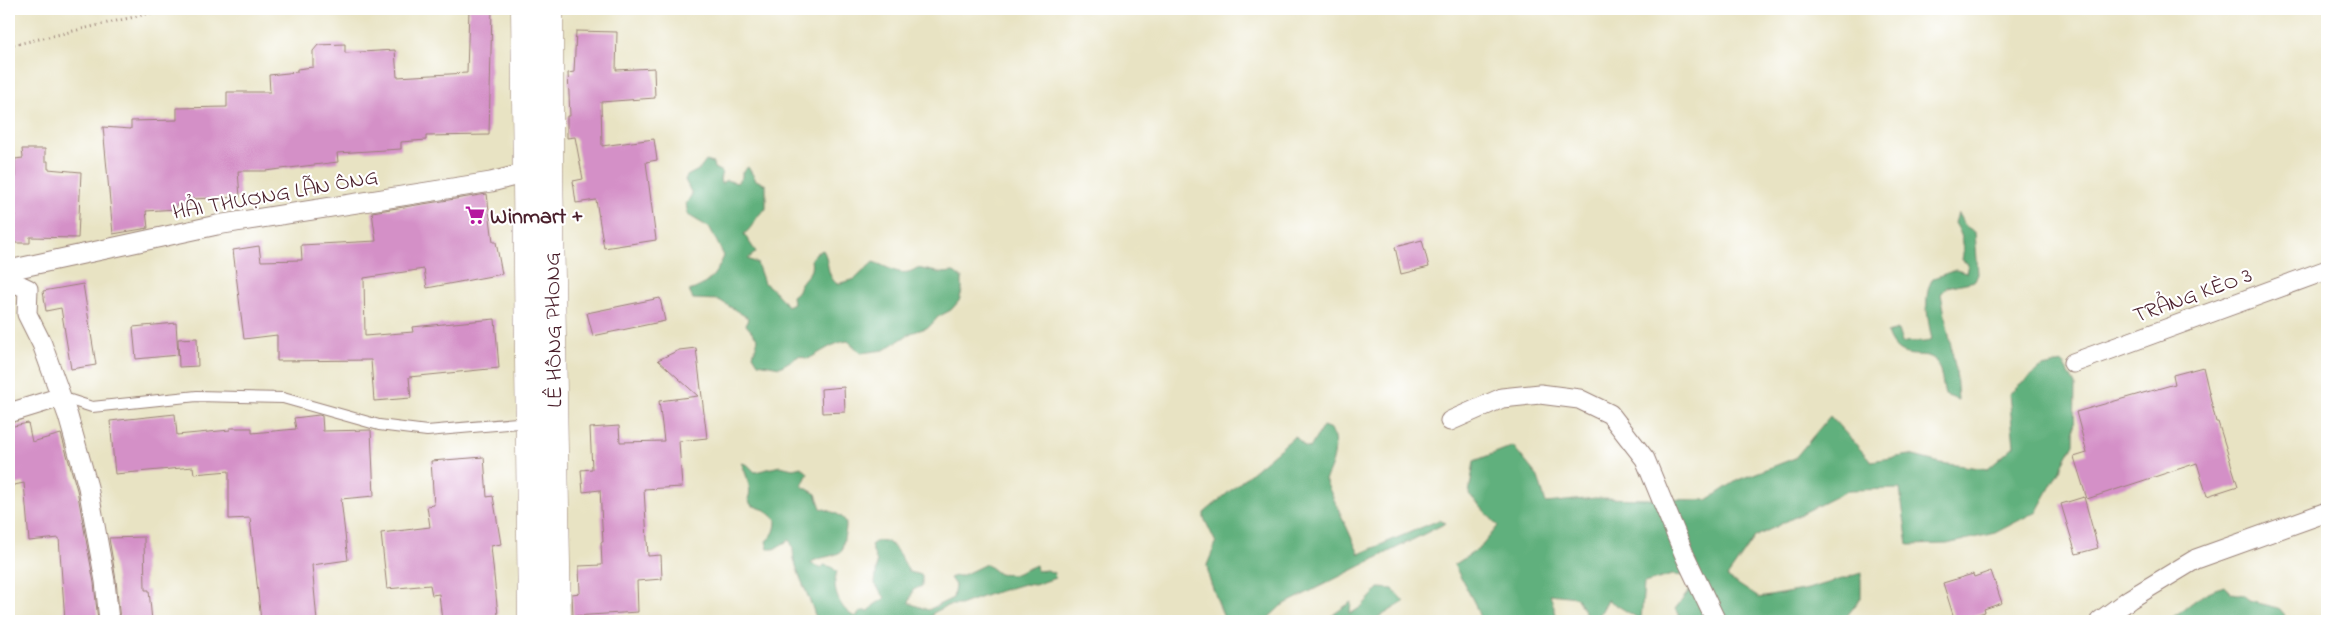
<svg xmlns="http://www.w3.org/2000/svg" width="2336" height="630" font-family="'Indie Flower',sans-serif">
  <rect width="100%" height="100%" fill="#fff"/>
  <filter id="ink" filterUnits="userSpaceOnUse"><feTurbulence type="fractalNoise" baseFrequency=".02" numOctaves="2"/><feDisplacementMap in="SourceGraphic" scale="10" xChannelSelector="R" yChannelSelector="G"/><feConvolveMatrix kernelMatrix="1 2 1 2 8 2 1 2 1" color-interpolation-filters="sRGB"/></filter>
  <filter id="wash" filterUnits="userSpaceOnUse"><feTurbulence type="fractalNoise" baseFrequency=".0096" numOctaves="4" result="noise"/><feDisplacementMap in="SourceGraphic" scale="20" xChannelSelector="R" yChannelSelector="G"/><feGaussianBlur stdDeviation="1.12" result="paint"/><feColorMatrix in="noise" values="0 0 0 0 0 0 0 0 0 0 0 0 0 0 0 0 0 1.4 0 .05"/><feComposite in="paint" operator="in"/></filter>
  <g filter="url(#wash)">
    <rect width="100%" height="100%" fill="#e8e3c3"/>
    <!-- forest -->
    <path fill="#60b07d" stroke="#556854" d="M 706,161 L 713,163 L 714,168 L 722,172 L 720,179 L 721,184 L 726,180 L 737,183 L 742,177 L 742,172 L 748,167 L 756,180 L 766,185 L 766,209 C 755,215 755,226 744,234 L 756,252 L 748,259 L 757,263 L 764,283 C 771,286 783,300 787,306 L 793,303 L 792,296 C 801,290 797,288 802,282 C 809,272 813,273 811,259 L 816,253 L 823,250 C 830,261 825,274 837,284 L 855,279 L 873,262 C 890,267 901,279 917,268 L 942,273 L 954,272 L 962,278 L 962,291 L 959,301 L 951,310 L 938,317 L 929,327 L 911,333 L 884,350 L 861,353 L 848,341 C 834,342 822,352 808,359 L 799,356 L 780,367 L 758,363 L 753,355 L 758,339 L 746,325 L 748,318 L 719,300 L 693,299 L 689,291 C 708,285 716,275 724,256 L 710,228 L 688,215 L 686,204 L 692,194 L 685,180 L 687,176 L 700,169 Z
      M 1958,213 L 1964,225 L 1975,232 L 1978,274 L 1975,281 L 1947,287 L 1941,294 L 1956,372 L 1958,400 L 1945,395 C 1942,385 1942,368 1935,360 C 1923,348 1899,367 1887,333 L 1898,330 L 1902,343 C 1913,339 1920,345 1932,340 C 1928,319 1922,296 1933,278 L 1956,270 L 1966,273 L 1968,264 L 1962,260 C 1965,245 1963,236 1955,223 Z
      M 2063,363 L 2075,385 L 2074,444 L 2037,511 L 1995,533 L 1947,544 L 1908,545 L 1900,489 L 1849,490 L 1755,537 L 1727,577 L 1759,598 L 1808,589 L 1861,573 L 1861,598 L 1843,621 L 1682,621 L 1675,609 L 1700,577 L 1672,575 L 1644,583 L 1641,620 L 1608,600 L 1596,621 L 1590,621 L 1576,597 L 1550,594 L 1558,621 L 1481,621 L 1475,604 L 1454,565 L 1480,548 L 1498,526 L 1469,494 L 1474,461 L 1513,446 L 1538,477 L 1546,503 L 1595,498 L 1707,500 L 1738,480 L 1795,458 L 1830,416 L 1871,461 L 1910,455 L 1940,463 L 1988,469 L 2014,446 L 2009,394 L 2042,367 Z
      M 1323,426 L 1331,429 C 1339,446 1333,465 1325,480 L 1359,554 L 1439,520 L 1446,523 L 1281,606 L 1265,621 L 1225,621 L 1209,578 L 1207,565 L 1216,543 L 1204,518 L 1204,513 L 1295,436 L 1305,447 L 1310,448 Z
      M 742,463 L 748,465 L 755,472 L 780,466 L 793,469 L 801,467 L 808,473 L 802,486 L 816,494 L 821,508 C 856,519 845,523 842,551 C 832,558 820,556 810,563 L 821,568 L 824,565 L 832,567 L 837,572 C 831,588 839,609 855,617 L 862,611 L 869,611 L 874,605 L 885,598 L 875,584 L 877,563 L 871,545 C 889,529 903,560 909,572 L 922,575 L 922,586 L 913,590 L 909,603 L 928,610 L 953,598 L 955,585 L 950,578 L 955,576 L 961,576 L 986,564 L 999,574 L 1013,575 L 1036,565 L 1037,571 L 1047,570 L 1054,573 L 1055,578 L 1035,585 L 1024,584 L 990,594 L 960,605 L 949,605 L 933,613 L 930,621 L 817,621 C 811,600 801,583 795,563 C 792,555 795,547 789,540 L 774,549 L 768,549 L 766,541 C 774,535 776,529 776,519 L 765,510 L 751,505 L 748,499 C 753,488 745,474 742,463 Z
      M 2225,586 L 2232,593 L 2244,595 L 2249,601 L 2279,608 L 2285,615 L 2282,621 L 2229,621 L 2224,619 L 2218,621 L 2166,621 C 2188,609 2199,592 2225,586 Z
      M 1379,588 L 1393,589 L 1404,602 L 1373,621 L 1324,621 L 1351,602 L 1350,614 L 1361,607 Z"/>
    <g id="blocks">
      <!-- building -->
      <path fill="#d490c7" d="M 469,9 L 492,9 L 489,135 L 426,136 L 426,140 L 401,142 L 401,149 L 337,153 L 338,162 L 265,171 L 238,171 L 240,197 L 190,199 L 191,204 L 176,205 L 176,209 L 146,211 L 148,228 L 113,234 L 103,127 L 131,129 L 131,121 L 177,120 L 177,108 L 227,107 L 227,92 L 270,92 L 269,75 L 297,72 L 297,69 L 313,67 L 313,51 L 318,45 L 345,44 L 345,53 L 395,50 L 397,77 L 467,73 Z
        M 576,31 L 617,32 L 616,70 L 654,68 L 655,98 L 601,102 L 602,146 L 654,139 L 657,160 L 646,162 L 656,240 L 604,248 L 596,200 L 576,203 L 573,181 L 583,179 L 575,137 L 567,138 L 567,116 L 570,116 L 568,73 L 574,72 Z
        M 22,149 L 45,149 L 45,161 L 48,161 L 48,169 L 81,172 L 78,238 L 30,237 L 30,243 L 9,243 L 9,216 L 15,216 L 15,159 L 23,158 Z
        M 487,194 L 493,242 L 496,242 L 502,274 L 427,288 L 424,269 L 364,278 L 365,336 L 413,332 L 412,327 L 495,319 L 499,368 L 409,377 L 411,398 L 374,401 L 371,360 L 277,361 L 277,335 L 244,339 L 233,250 L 259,246 L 261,261 L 302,260 L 301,245 L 376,241 L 372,212 Z
        M 1422,240 L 1429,267 L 1401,274 L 1395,247 Z
        M 83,284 L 96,365 L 71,369 L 61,308 L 46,311 L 43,291 Z
        M 660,298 L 665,321 L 593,336 L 587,313 Z
        M 176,323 L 178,355 L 136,359 L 133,327 Z
        M 197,338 L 198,366 L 179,367 L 178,339 Z
        M 696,348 L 707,438 L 679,441 L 682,487 L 644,489 L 648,556 L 661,555 L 662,579 L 637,581 L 638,612 L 573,616 L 572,594 L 580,593 L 579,566 L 602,565 L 601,542 L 603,542 L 600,490 L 583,492 L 581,470 L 592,469 L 590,428 L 619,426 L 620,442 L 664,441 L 659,401 L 698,396 L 658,360 L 679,350 Z
        M 2203,367 L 2216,422 L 2218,422 L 2238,486 L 2207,496 L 2197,463 L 2087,499 L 2074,457 L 2087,453 L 2076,412 L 2175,384 L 2173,375 Z
        M 844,387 L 845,412 L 822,413 L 821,389 Z
        M 175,414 L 177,435 L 230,430 L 230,428 L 252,428 L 252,433 L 296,429 L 294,418 L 319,415 L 322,416 L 323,431 L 371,430 L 374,496 L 341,499 L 348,560 L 312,565 L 317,621 L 261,621 L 250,518 L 229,519 L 229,471 L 194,474 L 193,467 L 115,474 L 110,421 Z
        M 28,423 L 32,442 L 61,434 L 77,490 L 94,583 L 98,621 L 65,621 L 59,538 L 29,541 L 24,483 L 9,486 L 9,427 Z
        M 484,457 L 487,497 L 493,496 L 501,544 L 491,546 L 498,615 L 442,621 L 439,594 L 432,595 L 430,585 L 387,589 L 381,533 L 430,527 L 427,506 L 434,505 L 431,461 Z
        M 2084,497 L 2098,548 L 2076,554 L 2061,504 Z
        M 144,537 L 145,590 L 149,590 L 152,621 L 120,621 L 116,580 L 109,538 Z
        M 1991,571 L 2002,603 L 1984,609 L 1985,612 L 1955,621 L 1943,583 L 1973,574 L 1974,577 Z"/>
    </g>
  </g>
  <g filter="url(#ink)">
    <use href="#blocks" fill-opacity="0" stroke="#998177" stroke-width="1"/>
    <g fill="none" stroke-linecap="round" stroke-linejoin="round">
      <defs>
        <path id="lane" d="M 61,397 L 92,407 L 197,396 L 283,398 L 379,425 L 427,431 L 529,422"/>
        <path id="street" d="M 9,270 L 217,225 L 491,182 L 538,170
          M 9,280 L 28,289 L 27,314 L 42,344 L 68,416 L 88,487 L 105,581 L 109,621
          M 2073,363 L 2327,270
          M 9,413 L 61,397
          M 1450,421 L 1502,398 L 1540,394 L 1579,399 L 1610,414 L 1645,459 L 1685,556 L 1716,621
          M 2100,621 L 2130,599 L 2196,559 L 2327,512"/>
        <path id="secondary" d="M 525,9 L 532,621
          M 549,9 L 549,167 L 557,621"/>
      </defs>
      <!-- lane casing -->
      <use href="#lane" stroke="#998177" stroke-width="12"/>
      <!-- street casing -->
      <use href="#street" stroke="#998177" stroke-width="21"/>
      <!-- secondary casing -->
      <use href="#secondary" stroke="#998177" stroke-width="29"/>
      <!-- path -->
      <path stroke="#998177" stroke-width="3" stroke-dasharray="1 4" stroke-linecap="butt" d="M 9,46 L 168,9"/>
      <!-- lane -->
      <use href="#lane" stroke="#fff" stroke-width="10"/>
      <!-- street -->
      <use href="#street" stroke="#fff" stroke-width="19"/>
      <!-- secondary -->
      <use href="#secondary" stroke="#fff" stroke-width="28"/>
    </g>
  </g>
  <!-- icons -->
  <defs>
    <symbol id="supermarket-bare" viewBox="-9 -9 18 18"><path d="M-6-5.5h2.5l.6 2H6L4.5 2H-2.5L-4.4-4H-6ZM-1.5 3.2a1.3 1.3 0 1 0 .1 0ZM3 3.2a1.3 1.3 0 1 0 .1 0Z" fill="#b5179e" stroke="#fff" stroke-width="2.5" paint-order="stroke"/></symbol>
  </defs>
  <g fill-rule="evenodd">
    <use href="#supermarket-bare" x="461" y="201" width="28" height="28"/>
  </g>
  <g text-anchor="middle" stroke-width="4.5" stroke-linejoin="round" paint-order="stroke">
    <!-- street labels -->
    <g font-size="22" fill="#4a1f2b" stroke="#fff">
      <text transform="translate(275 193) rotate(-10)" y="8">HẢI THƯỢNG LÃN ÔNG</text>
      <text transform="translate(2192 294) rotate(-20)" y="8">TRẢNG KÈO 3</text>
      <text transform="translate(552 330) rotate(-91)" y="8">LÊ HỒNG PHONG</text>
    </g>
    <!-- poi labels -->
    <g font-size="22" font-weight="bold" fill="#4a1f2b" stroke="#fff" text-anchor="start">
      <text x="490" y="223">Winmart +</text>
    </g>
  </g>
  <!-- margin -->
  <rect width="2336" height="630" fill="none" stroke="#fff" stroke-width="30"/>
</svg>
